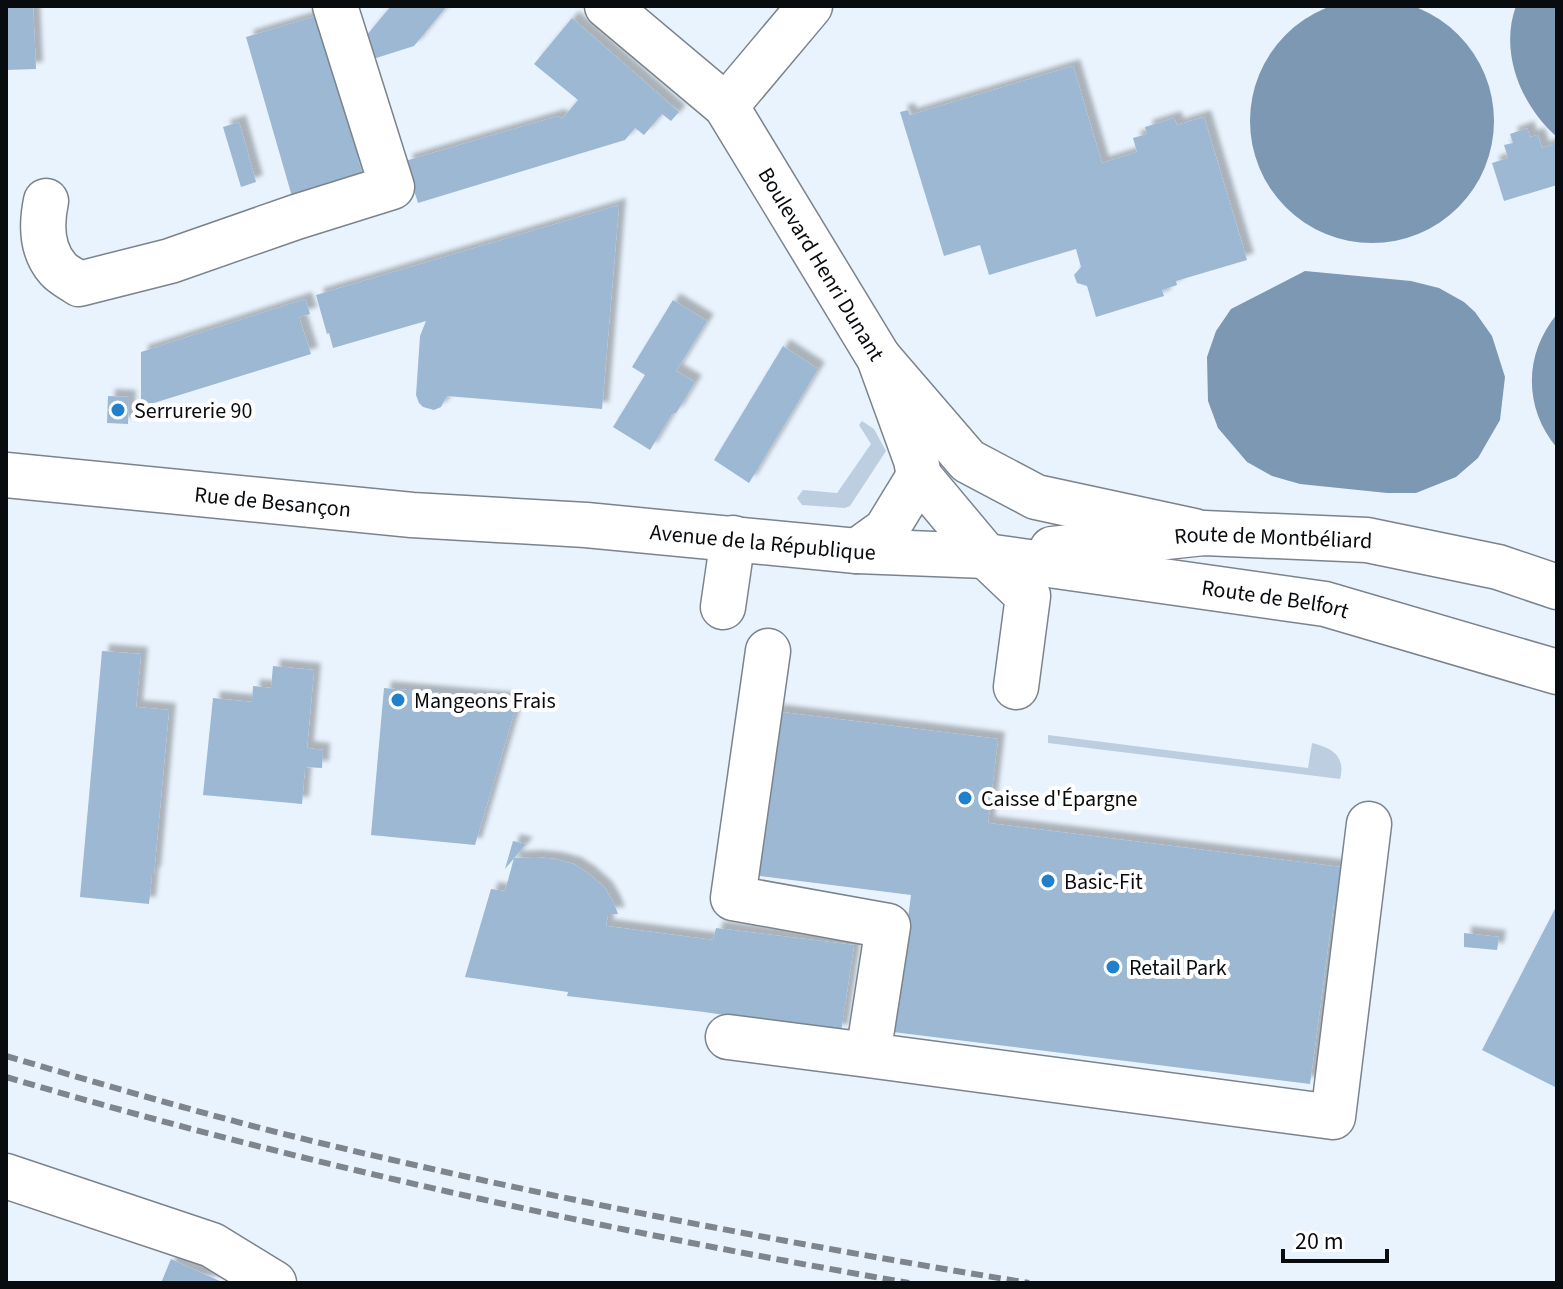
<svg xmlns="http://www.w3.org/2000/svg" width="1563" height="1289" font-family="'Source Sans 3',sans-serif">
  <defs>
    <filter id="shadow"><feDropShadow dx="7" dy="-7" stdDeviation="2" flood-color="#0004"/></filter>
  </defs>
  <rect width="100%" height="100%" fill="#e9f3fd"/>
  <!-- green -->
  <path fill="#bccee0" d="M 862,421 L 874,429 L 886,451 L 850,506 L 845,508 L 802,505 L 797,498 L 803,490 L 837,493 L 871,444 L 859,425 Z
    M 1048,735 L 1308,768 L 1312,743 C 1333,748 1346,757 1340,779 L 1048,743 Z"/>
  <!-- water -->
  <path fill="#7d98b2" d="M1250 121a122 122 0 1 1 244 0a122 122 0 1 1-244 0Z
    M 1516,6 L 1557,6 L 1557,137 C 1521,106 1499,52 1516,6 Z
    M 1305,271 L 1411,281 L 1439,288 L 1464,302 L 1475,312 L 1492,336 L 1505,377 L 1500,420 L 1478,458 L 1456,477 L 1416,493 L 1387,493 L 1300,484 L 1272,476 L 1247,462 L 1218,428 L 1208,401 L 1207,357 L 1216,331 L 1231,309 Z
    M 1557,314 L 1557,448 C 1523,407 1524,354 1557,314 Z"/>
  <!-- building -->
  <path fill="#9cb8d3" filter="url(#shadow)" d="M 6,6 L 33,6 L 36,69 L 6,70 Z
    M 391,6 L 447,6 L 414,46 L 373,59 L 366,36 Z
    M 316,16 L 364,157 L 358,159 L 366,186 L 295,207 L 246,37 Z
    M 572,18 L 679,112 L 671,121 L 662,114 L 644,135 L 635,128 L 625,140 L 418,203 L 405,161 L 558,116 L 562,119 L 578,100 L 534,64 Z
    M 1073,66 L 1102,163 L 1137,152 L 1133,138 L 1147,134 L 1145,127 L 1174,118 L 1177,125 L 1204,117 L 1247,260 L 1176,281 L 1177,285 L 1162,290 L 1164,296 L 1096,317 L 1087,286 L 1077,283 L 1074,275 L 1081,267 L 1076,249 L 989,275 L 980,245 L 944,256 L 900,112 L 908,110 L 910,115 Z
    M 239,122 L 256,182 L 241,187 L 223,127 Z
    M 1527,128 L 1530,137 L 1538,135 L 1542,148 L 1557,143 L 1557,185 L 1504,201 L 1492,163 L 1508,158 L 1504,145 L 1513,143 L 1510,134 Z
    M 619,205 L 602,409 L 447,396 L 441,407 L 434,410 L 423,407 L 419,403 L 416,395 L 420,336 L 426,321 L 333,348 L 329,333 L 327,334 L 316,295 Z
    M 305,299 L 310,314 L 299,317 L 311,354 L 141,407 L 141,352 Z
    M 673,300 L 707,321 L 676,371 L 695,382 L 676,413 L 672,414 L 650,450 L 613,427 L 645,375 L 632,367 Z
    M 783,346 L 818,369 L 749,483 L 714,460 Z
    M 108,396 L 129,397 L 128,424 L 107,423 Z
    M 102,651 L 141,654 L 136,707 L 169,710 L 154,874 L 152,874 L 149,904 L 80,897 Z
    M 273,666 L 314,670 L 307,748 L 323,750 L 322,768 L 305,767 L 302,804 L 203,795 L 213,698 L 252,702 L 253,686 L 271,688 Z
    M 384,688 L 518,700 L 475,845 L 371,835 Z
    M 773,711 L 998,739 L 988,823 L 1349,868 L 1344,903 L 1334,902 L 1310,1084 L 893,1032 L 911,895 L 752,875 Z
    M 513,841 L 526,844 L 505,869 Z
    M 536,857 L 555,859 L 574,864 L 588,873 L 605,888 L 613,901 L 618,914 L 608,914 L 606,926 L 713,940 L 716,928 L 854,945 L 841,1032 L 704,1012 L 567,996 L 568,992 L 465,977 L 491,889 L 505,891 L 514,858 Z
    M 1557,905 L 1557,1088 L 1482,1050 Z
    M 1464,933 L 1499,937 L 1497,950 L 1464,947 Z
    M 171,1259 L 224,1283 L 161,1283 Z"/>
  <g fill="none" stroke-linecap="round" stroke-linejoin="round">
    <defs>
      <path id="minor" d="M 726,106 L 810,6
        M 46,201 C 41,225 41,250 58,269 C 63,275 72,279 79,284 L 170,261 L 296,217 L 392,187 L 335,6
        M 881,360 L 968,461 L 1036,497 L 1194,531
        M 986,556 L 1028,596 L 1016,687
        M 723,607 L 733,538
        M 728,1037 L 868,1055 L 888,926 L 733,898 L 768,651
        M 868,1055 L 1333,1117 L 1369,824
        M 6,1176 L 212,1245 L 274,1283"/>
      <g id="major">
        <path id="s1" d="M 607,6 L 726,106 L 879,358 L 916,460 L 919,476 L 986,556"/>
        <path id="s2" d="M 6,475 L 412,515 L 586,525 L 857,551 L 986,556 L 1325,604 L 1557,672"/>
        <path id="s3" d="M 1052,549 L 1204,533 L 1367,540 L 1498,567 L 1557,587"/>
        <path d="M 857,551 L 886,530 L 919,476"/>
      </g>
    </defs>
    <!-- minor casing -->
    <use href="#minor" stroke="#7b838c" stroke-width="47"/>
    <!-- major casing -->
    <use href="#major" stroke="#7b838c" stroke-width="47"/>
    <!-- minor -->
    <use href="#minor" stroke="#fff" stroke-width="44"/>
    <!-- major -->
    <use href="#major" stroke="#fff" stroke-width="44"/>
    <!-- rail -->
    <path stroke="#7f858c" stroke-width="6" stroke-dasharray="12 6" stroke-linecap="butt" d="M 6,1056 C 115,1088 223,1120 333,1146 C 563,1201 796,1245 1029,1283
      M 6,1077 C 303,1165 604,1230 909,1283"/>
  </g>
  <!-- markers -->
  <g fill="#2180cc" stroke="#fff" stroke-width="3">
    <circle cx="118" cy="410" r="8"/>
    <circle cx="398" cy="700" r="8"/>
    <circle cx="965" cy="798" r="8"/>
    <circle cx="1048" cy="881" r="8"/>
    <circle cx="1113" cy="967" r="8"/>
  </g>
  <g text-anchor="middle" stroke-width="8" stroke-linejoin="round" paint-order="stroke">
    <!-- street labels -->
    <g font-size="22" fill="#090c0f" stroke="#fff">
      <text dy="8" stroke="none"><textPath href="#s1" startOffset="340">Boulevard Henri Dunant</textPath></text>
      <text dy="8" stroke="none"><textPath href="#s2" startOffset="268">Rue de Besançon</textPath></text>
      <text dy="8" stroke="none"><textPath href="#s3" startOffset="222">Route de Montbéliard</textPath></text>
      <text dy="8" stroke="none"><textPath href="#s2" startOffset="760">Avenue de la République</textPath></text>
      <text dy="8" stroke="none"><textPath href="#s2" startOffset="1276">Route de Belfort</textPath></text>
    </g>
    <!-- poi labels -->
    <g font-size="22" fill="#090c0f" stroke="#fff" text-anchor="start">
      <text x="134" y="418">Serrurerie 90</text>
      <text x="414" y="708">Mangeons Frais</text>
      <text x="981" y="806">Caisse d'Épargne</text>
      <text x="1064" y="889">Basic-Fit</text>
      <text x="1129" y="975">Retail Park</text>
    </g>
  </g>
  <!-- border -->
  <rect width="1563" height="1289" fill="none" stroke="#090c0f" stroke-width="16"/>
  <!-- scale -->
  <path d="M1283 1249v12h104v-12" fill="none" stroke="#090c0f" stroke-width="4"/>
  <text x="1295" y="1249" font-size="24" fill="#090c0f" stroke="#ffffff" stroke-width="6" paint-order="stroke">20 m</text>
</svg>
